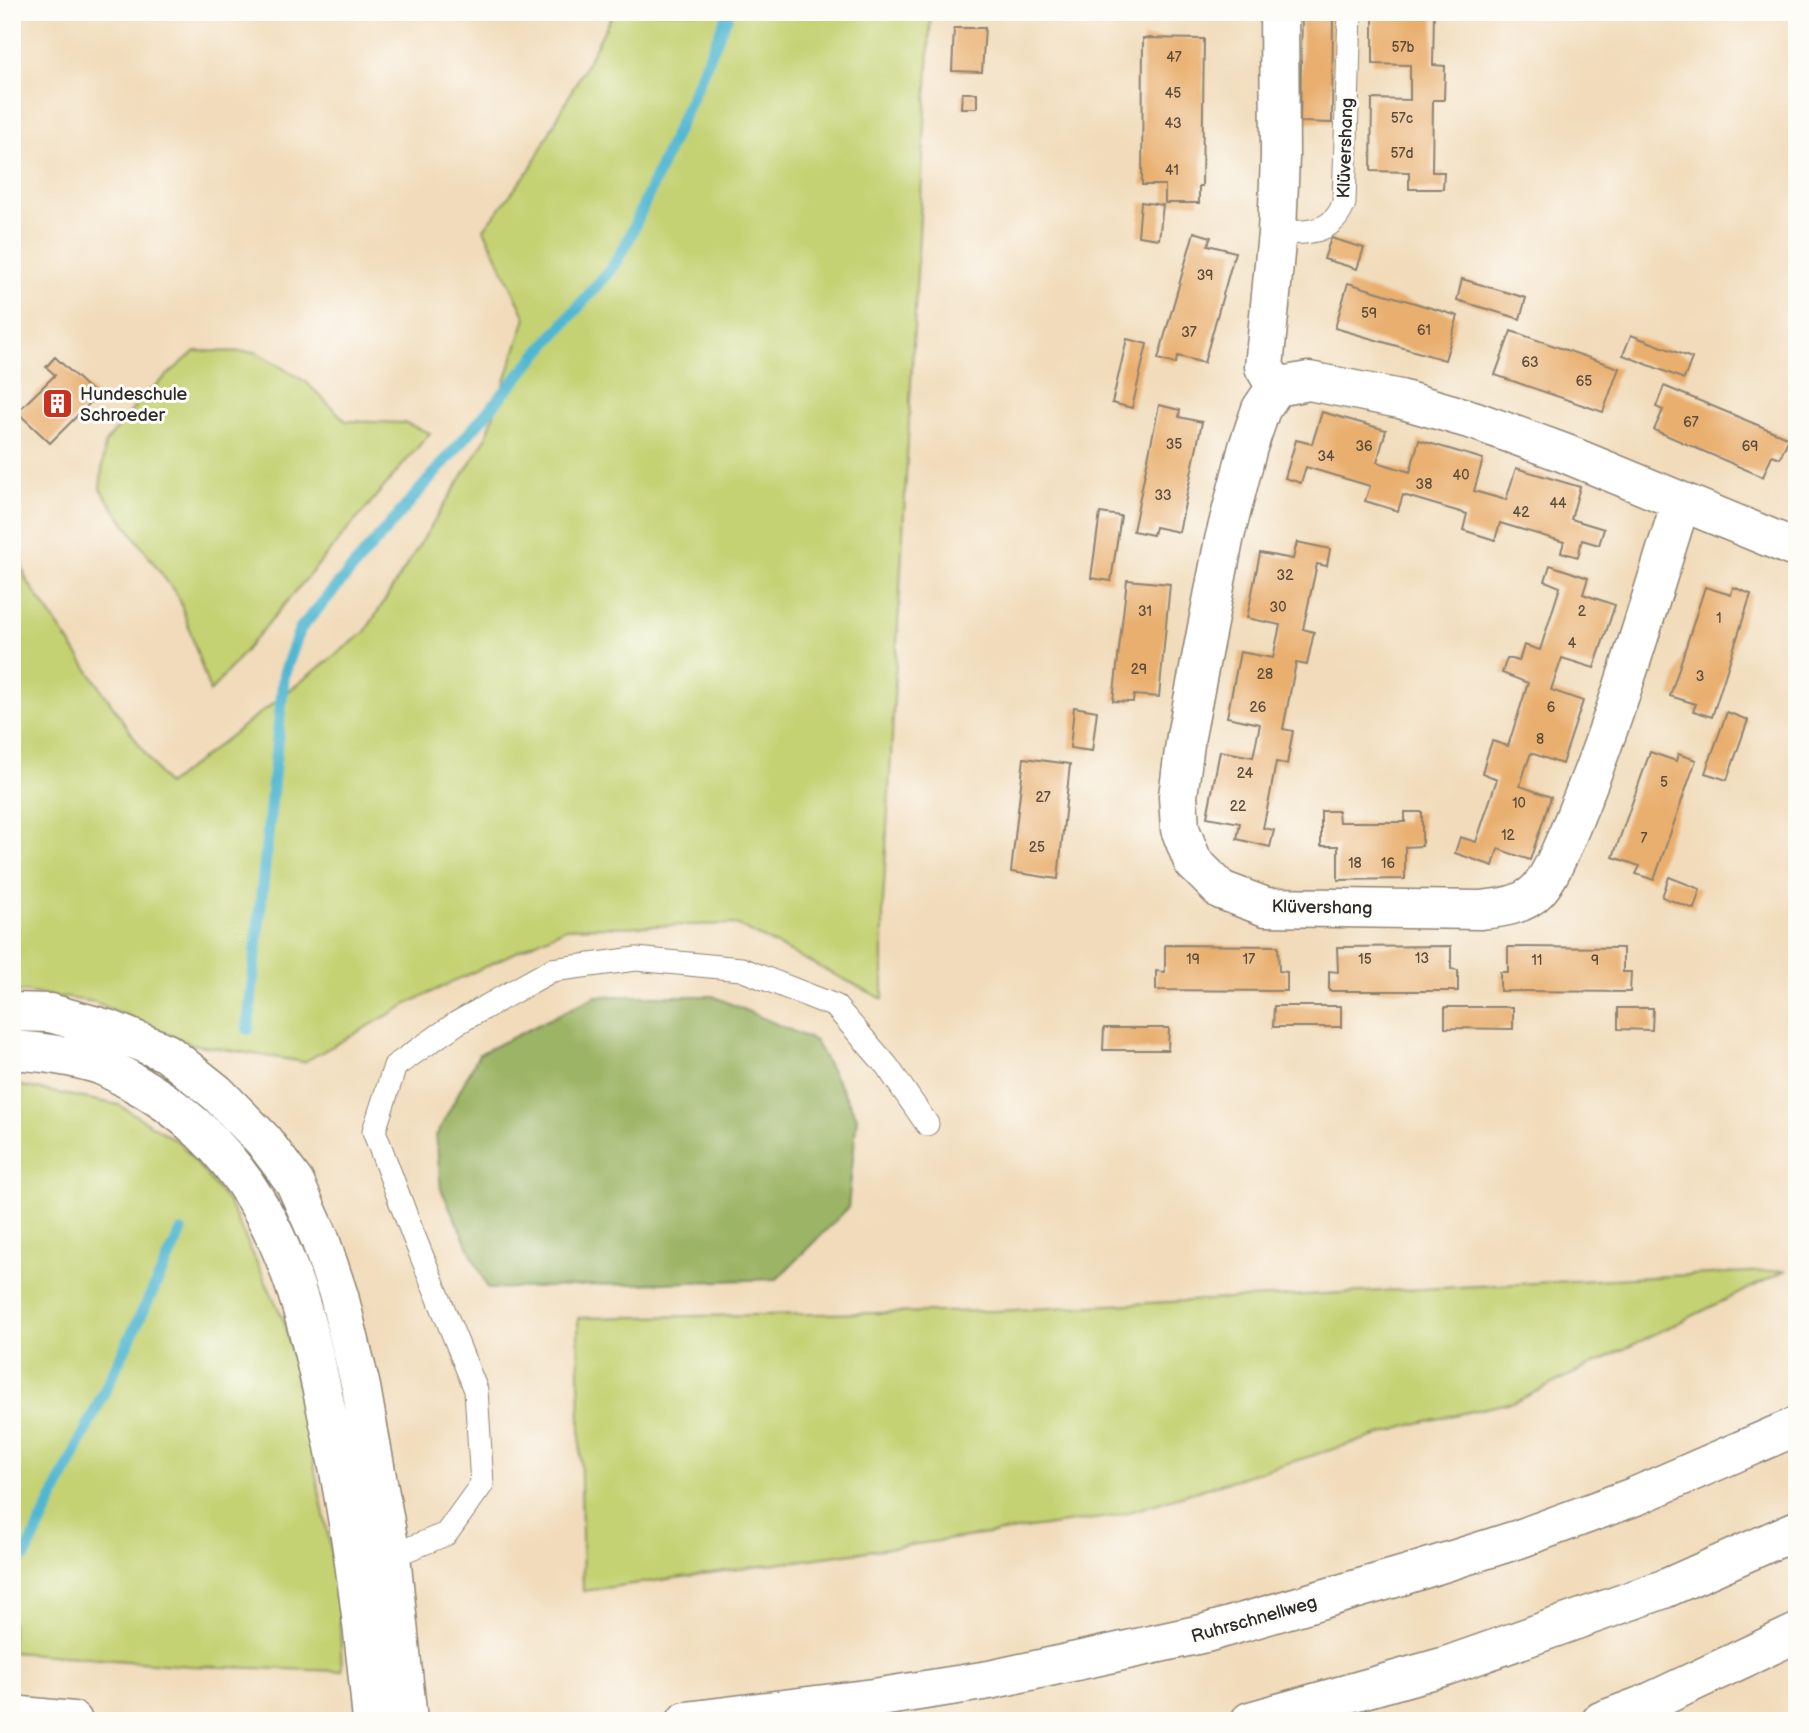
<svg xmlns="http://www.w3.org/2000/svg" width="1809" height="1733" font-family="'Balsamiq Sans',sans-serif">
  <rect width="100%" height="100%" fill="#fdfcf7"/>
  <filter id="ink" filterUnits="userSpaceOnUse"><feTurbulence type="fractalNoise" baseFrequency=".0143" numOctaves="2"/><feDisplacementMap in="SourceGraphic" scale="14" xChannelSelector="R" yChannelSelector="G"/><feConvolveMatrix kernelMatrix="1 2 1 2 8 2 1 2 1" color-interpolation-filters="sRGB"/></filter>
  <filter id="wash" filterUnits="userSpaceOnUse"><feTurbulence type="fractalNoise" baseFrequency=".00686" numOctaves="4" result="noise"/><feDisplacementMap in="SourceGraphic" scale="28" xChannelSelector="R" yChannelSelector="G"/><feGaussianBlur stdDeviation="1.57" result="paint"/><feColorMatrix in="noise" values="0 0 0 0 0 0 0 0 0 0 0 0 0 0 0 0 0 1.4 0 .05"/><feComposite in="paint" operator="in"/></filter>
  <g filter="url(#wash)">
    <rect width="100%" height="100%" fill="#f1dbba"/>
    <!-- green -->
    <path fill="#c5d273" stroke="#787e4f" stroke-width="2" d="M 614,12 L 931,12 L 883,904 L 883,999 L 735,924 L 566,928 L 417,999 L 304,1062 L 191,1044 L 95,1002 L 12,990 L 12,534 L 26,579 L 167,785 L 365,632 L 486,438 L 526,318 L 484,229 L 530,169 Z
      M 195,351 L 256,352 L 306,382 L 346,421 L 405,423 L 430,433 L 210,692 L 179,598 L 100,489 L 105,443 L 145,395 Z
      M 12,1084 L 119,1105 L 180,1143 L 229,1203 L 285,1323 L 338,1584 L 342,1671 L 190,1666 L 12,1652 Z
      M 1787,1270 L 1517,1401 L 1418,1423 L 1116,1516 L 583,1591 L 578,1318 L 994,1311 Z"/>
    <!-- forest -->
    <path fill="#9cb465" stroke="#647048" stroke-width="2" d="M 596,996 L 713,996 L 815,1041 L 857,1117 L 848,1208 L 777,1279 L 488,1289 L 441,1189 L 436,1136 L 479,1054 Z"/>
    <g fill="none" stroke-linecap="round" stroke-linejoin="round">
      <!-- stream -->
      <path stroke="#51b7d0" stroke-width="12" d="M 248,1029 L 284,674 L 300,629 L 611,269 L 626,245 L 729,12
        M 25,1556 L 181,1232"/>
    </g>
    <g id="blocks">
      <!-- building -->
      <path fill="#e9af6e" d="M 1302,12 L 1333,12 L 1332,123 L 1300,122 Z
        M 1373,12 L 1434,12 L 1433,65 L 1445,66 L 1444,100 L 1433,100 L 1432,172 L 1444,172 L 1443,189 L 1409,189 L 1409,172 L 1371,171 L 1372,99 L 1410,100 L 1410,65 L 1373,64 Z
        M 954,28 L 985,28 L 982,72 L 952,71 Z
        M 1143,38 L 1204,39 L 1202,186 L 1199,186 L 1199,203 L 1165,203 L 1165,185 L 1142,185 Z
        M 962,93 L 977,93 L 977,108 L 961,108 Z
        M 1141,202 L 1163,205 L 1159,239 L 1138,236 Z
        M 1194,232 L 1211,237 L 1208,245 L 1235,252 L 1204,363 L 1178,356 L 1175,364 L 1158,359 Z
        M 1331,238 L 1364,248 L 1357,269 L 1324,259 Z
        M 1462,279 L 1526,298 L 1520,319 L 1457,300 Z
        M 1348,283 L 1458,316 L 1445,360 L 1335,328 Z
        M 1511,331 L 1619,368 L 1603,412 L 1495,375 Z
        M 1631,335 L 1692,358 L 1684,379 L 1623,355 Z
        M 1127,339 L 1147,344 L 1132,408 L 1112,403 Z
        M 55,357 L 97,396 L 50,443 L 17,412 L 55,375 L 46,367 Z
        M 1664,386 L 1789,438 L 1780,458 L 1772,455 L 1763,477 L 1654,430 L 1663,410 L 1656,407 Z
        M 1159,405 L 1180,410 L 1179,417 L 1202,422 L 1179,532 L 1155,527 L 1153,535 L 1133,531 Z
        M 1322,412 L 1386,430 L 1377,462 L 1410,472 L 1419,440 L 1483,459 L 1474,491 L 1506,500 L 1516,468 L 1580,487 L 1571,519 L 1604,529 L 1599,545 L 1582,540 L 1578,557 L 1561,552 L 1564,542 L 1500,523 L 1495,540 L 1463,530 L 1467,514 L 1403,495 L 1398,511 L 1365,501 L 1370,486 L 1306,467 L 1301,483 L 1285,478 L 1296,440 L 1312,444 Z
        M 1100,513 L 1121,516 L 1111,581 L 1091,578 Z
        M 1297,542 L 1330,549 L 1327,566 L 1317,564 L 1303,629 L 1314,632 L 1307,665 L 1296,663 L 1283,729 L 1293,731 L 1287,764 L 1276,762 L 1270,795 L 1263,828 L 1274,830 L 1270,847 L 1237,839 L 1240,823 L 1207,817 L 1220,751 L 1253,757 L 1260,724 L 1227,717 L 1240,652 L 1273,658 L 1280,625 L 1247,618 L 1260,553 L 1293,559 Z
        M 1550,565 L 1588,578 L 1583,594 L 1615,605 L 1594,668 L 1562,658 L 1551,690 L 1583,701 L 1562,764 L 1531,753 L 1525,770 L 1520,786 L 1551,797 L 1530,860 L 1498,849 L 1493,866 L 1455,853 L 1460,837 L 1476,842 L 1497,779 L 1482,773 L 1487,756 L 1492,741 L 1508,746 L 1528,683 L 1502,673 L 1507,658 L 1519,661 L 1524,645 L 1540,650 L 1560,587 L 1545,581 Z
        M 1127,580 L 1170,584 L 1159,697 L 1134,695 L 1133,702 L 1113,701 Z
        M 1705,587 L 1731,595 L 1733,587 L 1751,594 L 1712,717 L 1693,711 L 1696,704 L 1670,696 Z
        M 1074,707 L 1097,711 L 1092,751 L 1070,748 Z
        M 1727,712 L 1748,720 L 1727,780 L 1705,773 Z
        M 1650,752 L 1676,761 L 1678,754 L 1696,760 L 1654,880 L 1636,874 L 1640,866 L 1613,857 Z
        M 1024,758 L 1070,764 L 1058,879 L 1011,872 Z
        M 1321,811 L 1338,811 L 1339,822 L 1405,822 L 1405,812 L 1422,812 L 1422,846 L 1405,847 L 1405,879 L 1338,880 L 1338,846 L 1321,846 Z
        M 1669,877 L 1700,889 L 1694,909 L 1662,897 Z
        M 1165,945 L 1278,946 L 1279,971 L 1287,972 L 1287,991 L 1156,990 L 1156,971 L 1165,972 Z
        M 1451,946 L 1451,969 L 1458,970 L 1458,991 L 1329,991 L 1329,971 L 1338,972 L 1337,947 Z
        M 1508,947 L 1623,948 L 1623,972 L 1631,972 L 1630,992 L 1500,991 L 1500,972 L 1508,972 Z
        M 1274,1006 L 1341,1006 L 1341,1027 L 1273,1027 Z
        M 1445,1007 L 1513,1007 L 1513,1029 L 1445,1028 Z
        M 1618,1008 L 1653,1008 L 1652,1030 L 1618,1029 Z
        M 1104,1028 L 1169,1028 L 1168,1050 L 1103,1050 Z"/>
    </g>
  </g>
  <g filter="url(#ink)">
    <use href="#blocks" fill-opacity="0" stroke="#8e8372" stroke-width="2"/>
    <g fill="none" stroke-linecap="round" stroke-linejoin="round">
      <defs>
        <path id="lane" d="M 1277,233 C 1306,232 1333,235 1344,203 L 1350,12
          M 391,1556 L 446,1534 L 482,1484 L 476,1390 L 412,1232 L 374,1131 L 395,1066 L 457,1023 L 552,970 L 636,959 L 741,969 L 835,1006 L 887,1066 L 927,1124"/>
        <path id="street" d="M 1276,387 L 1264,367 L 1277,233 L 1280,156 L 1279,12
          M 1681,502 C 1648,606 1618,713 1576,814 C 1568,834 1552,875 1538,890 C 1523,906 1500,908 1480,910 L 1266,907 L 1221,890 L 1193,862 L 1180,829 L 1178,796 L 1186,736 L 1224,540 L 1248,447 L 1261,409 L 1276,387 L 1309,381 L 1400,399 L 1476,421 L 1564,453 L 1797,549"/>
        <path id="highway" d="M 12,1012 L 50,1013 L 111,1030 L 167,1053 L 217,1093 L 263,1140 L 295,1183 L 320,1239 L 339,1296 L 361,1387 L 391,1556 L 408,1721
          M 12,1050 C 42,1052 72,1056 100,1065 C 110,1069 120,1075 129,1080 C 182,1108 226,1150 257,1202 C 296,1265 314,1351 329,1423 C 351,1521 363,1620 372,1721
          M 12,1715 L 73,1721
          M 686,1721 L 874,1698 L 989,1680 L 1206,1633 L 1405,1575 L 1519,1539 L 1636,1496 L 1797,1426
          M 1250,1721 L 1446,1666 L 1664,1589 L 1797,1530
          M 1601,1721 L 1646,1704 L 1797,1633"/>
      </defs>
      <!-- lane casing -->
      <use href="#lane" stroke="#8e8372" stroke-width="25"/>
      <!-- street casing -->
      <use href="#street" stroke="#8e8372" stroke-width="41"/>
      <!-- highway casing -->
      <use href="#highway" stroke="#8e8372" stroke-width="41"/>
      <!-- lane -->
      <use href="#lane" stroke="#fff" stroke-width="23"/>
      <!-- street -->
      <use href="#street" stroke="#fff" stroke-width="38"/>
      <!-- highway -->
      <use href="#highway" stroke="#fff" stroke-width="38"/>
    </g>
  </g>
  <!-- icons -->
  <defs>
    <symbol id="building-square" viewBox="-11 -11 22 22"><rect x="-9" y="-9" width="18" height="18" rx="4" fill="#c8321e" stroke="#fdfcf7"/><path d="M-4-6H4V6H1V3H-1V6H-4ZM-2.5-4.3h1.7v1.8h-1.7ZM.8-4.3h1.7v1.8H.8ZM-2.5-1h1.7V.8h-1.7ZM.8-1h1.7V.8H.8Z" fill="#fff"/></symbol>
  </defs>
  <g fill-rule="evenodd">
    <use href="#building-square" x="40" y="386" width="35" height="35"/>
  </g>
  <g text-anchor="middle" stroke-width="6" stroke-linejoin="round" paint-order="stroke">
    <!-- number labels -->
    <g font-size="14" fill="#5a4c3c">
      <text x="1403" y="52">57b</text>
      <text x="1174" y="62">47</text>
      <text x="1173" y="98">45</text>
      <text x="1402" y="123">57c</text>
      <text x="1173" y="128">43</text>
      <text x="1402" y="158">57d</text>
      <text x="1172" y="175">41</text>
      <text x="1205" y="280">39</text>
      <text x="1369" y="318">59</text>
      <text x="1424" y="335">61</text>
      <text x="1189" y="337">37</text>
      <text x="1530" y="367">63</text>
      <text x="1584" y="386">65</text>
      <text x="1691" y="427">67</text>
      <text x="1174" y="449">35</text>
      <text x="1364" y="451">36</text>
      <text x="1750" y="451">69</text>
      <text x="1326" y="461">34</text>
      <text x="1461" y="480">40</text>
      <text x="1424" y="489">38</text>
      <text x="1163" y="500">33</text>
      <text x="1558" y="508">44</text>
      <text x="1521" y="517">42</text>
      <text x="1285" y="580">32</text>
      <text x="1278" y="612">30</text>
      <text x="1145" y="616">31</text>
      <text x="1582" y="616">2</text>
      <text x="1719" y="623">1</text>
      <text x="1572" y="648">4</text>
      <text x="1139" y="674">29</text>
      <text x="1265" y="679">28</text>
      <text x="1700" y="681">3</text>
      <text x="1258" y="712">26</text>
      <text x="1551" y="712">6</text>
      <text x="1540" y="744">8</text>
      <text x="1245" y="778">24</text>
      <text x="1664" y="787">5</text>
      <text x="1043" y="802">27</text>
      <text x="1519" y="808">10</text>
      <text x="1238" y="811">22</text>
      <text x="1508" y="840">12</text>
      <text x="1644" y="843">7</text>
      <text x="1037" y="852">25</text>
      <text x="1355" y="868">18</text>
      <text x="1388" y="868">16</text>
      <text x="1422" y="963">13</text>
      <text x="1193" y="964">19</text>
      <text x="1249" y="964">17</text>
      <text x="1365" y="964">15</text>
      <text x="1537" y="965">11</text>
      <text x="1595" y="965">9</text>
    </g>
    <!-- street labels -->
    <g font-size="18" fill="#2b2b2b" stroke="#fdfcf7">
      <text transform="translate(1345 148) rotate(-88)" y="6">Klüvershang</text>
      <text transform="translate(1322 907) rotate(1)" y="6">Klüvershang</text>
      <text transform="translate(1254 1619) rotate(-16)" y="6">Ruhrschnellweg</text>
    </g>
    <!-- poi labels -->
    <g font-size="18" fill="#2b2b2b" stroke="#fdfcf7" text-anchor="start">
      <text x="80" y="400">Hundeschule<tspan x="80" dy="21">Schroeder</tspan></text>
    </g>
  </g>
  <!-- margin -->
  <rect width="1809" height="1733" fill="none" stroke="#fdfcf7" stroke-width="42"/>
</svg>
